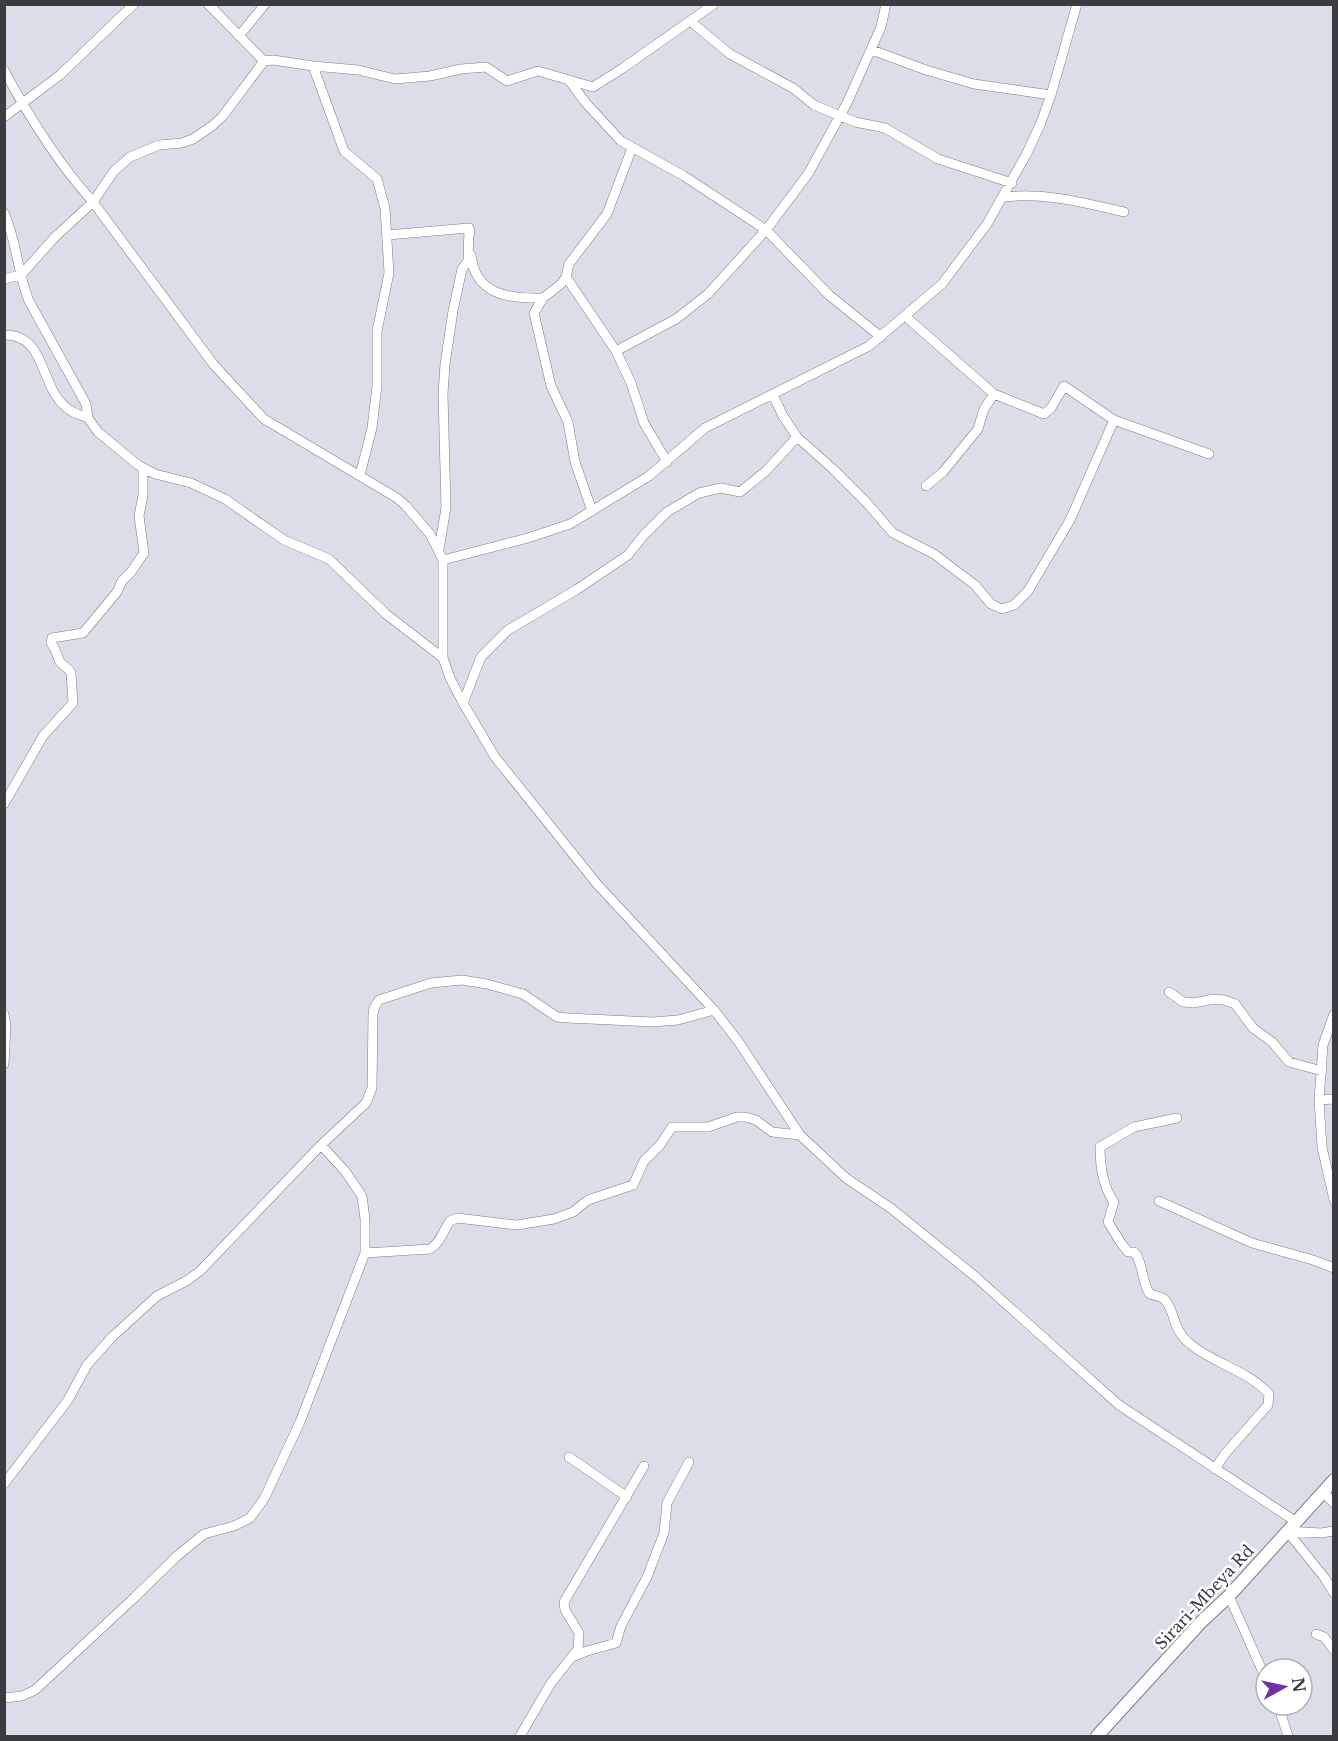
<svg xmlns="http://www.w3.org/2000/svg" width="1338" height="1741" font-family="'Libre Baskerville',serif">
  <rect width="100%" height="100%" fill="#dbdee9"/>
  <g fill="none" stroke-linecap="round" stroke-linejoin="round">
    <defs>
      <path id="minor" d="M 208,4 L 264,61
        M 690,21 L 730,54 L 793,88 L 814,105 L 855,122 L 885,128 L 938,159 L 1012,183
        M 239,36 L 265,4
        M 872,50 L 926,70 L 974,84 L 1051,95
        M 313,66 L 344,151 L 377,179 L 385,208 L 389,273 L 377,331 L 377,386 L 372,428 L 360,475
        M 4,70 C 29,117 58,163 93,202 L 214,365 L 264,419 L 397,498 L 406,506 L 430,534 L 443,560 L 443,658 L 450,678 L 463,703 L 495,757 L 597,884 L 714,1010 L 738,1041 L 800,1135 L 846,1178 L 892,1209 L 977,1278 L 1119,1405 L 1295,1521
        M 569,80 L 585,102 L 621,141 L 684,176 L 766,230 L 829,295 L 881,337
        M 4,117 L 60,75 L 134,4
        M 1004,197 C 1045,192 1084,203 1124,212
        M 4,213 C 17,241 17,272 29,301 L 86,404 L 88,418 L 98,432 L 138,465 L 155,474 L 191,483 L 225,499 L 284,540 L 329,559 L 386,614 L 443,658
        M 387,235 L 469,228 L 470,233
        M 471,255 C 475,295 509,299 543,298
        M 566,277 L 616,351 L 631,383 L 644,423 L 667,462
        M 4,279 L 21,275 L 55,237 L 93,202 L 114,171 L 130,157 L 159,145 L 182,143 L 193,139 L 212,126 L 222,117 L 264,61 L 273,60 L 313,66 L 358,70 L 395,79 L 430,76 L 461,69 L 486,67 L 507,81 L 538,71 L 593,87 L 623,68 L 714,4
        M 905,316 L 994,394 L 1044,414 L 1051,408 L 1064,386 L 1114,420 L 1209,454
        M 4,335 C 47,334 39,387 67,408 C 72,413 81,415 88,418
        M 616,351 L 676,319 L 708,294 L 766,230 L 808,174 L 847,103 L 881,27 L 886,4
        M 773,395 L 783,416 L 797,437 L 833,469 L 866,502 L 893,533 L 934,554 L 975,585 L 991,604 L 1002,609 L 1014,605 L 1028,591 L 1070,520 L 1114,420
        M 926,486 L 943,472 L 978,429 L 984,409 L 994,394
        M 592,511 L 575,462 L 568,422 L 551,386 L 534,313 L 543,298 L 561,284 L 566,277 L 569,264 L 607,214 L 632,148
        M 439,549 L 446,508 L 443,394 L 445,364 L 453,311 L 462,269 L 468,261 L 469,228
        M 443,560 L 528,538 L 570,524 L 649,476 L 705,428 L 869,346 L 942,284 L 987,224 L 1026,155 L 1040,125 L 1051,95 L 1077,4
        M 463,703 L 481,657 L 508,630 L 576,590 L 628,555 L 643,536 L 667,512 L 699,493 L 721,488 L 740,492 L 766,471 L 797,437
        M 4,804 L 43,736 L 73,703 L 71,673 C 68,667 64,667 60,662 C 56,655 57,650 51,643 L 52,638 L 83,633 L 117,592 L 122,581 L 131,572 L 144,553 L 139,516 L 143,495 L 143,468
        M 1169,992 L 1183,1002 L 1193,1003 L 1214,999 L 1224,1000 L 1235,1004 L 1253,1028 L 1272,1042 L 1289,1062 L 1322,1071
        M 4,1014 L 6,1025 L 4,1064
        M 1334,1014 L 1323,1045 L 1319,1100 L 1322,1147 L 1334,1200
        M 1319,1100 L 1334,1099
        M 1177,1118 L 1134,1127 L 1100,1147 C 1100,1165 1103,1187 1114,1202 L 1108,1222 L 1121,1243 L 1128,1252 L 1134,1252 C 1142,1259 1142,1281 1149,1293 C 1154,1297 1161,1295 1165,1300 C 1174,1310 1173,1324 1181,1334 C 1184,1339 1190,1344 1194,1347 C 1218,1365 1248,1371 1269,1394 L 1268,1405 L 1224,1455 L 1215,1469
        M 1159,1201 L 1252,1243 L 1313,1260 L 1334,1268
        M 365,1253 L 430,1249 C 441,1242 443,1231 450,1221 L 457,1218 L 517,1225 L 554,1219 L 573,1212 L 588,1200 L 633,1185 L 644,1161 L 660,1145 L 672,1127 L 708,1127 L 737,1117 L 745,1117 L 756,1120 L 772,1132 L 800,1135
        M 569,1457 L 627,1497
        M 4,1484 L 68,1400 L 87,1365 L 112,1337 L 157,1296 L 188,1280 L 200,1271 L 321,1145 L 366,1103 L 372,1088 L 373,1015 L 374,1008 L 379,1000 L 431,983 L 462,980 L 487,984 L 523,994 L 557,1017 L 568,1018 L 653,1022 L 678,1020 L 714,1010
        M 1323,1492 L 1334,1503
        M 1287,1531 L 1324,1577 L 1334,1593
        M 1287,1531 L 1321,1533 L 1334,1531
        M 1229,1596 L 1266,1679
        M 1316,1634 L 1324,1637 L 1334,1650
        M 572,1657 L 587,1651 L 616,1643 L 621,1626 L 647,1577 L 664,1533 L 667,1503 L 689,1462
        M 4,1698 L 22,1696 L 35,1690 L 135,1597 L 177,1556 L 204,1534 L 234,1526 L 250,1518 L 264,1499 L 300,1422 L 365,1253 L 365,1219 L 362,1196 L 345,1171 L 321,1145
        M 1278,1705 L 1288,1736
        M 520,1736 L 551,1683 L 578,1649 L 579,1633 L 565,1610 L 564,1602 L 644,1466"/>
      <path id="highway" d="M 1097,1736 L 1202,1621 L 1229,1596 L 1334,1480"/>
    </defs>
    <!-- minor casing -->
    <use href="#minor" stroke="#7c7e88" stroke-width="10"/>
    <!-- highway casing -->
    <use href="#highway" stroke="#7c7e88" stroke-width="14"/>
    <!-- minor -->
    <use href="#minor" stroke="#fff" stroke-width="9"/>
    <!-- highway -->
    <use href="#highway" stroke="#fff" stroke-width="12"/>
  </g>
  <g text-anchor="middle" stroke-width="5" stroke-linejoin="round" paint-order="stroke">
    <!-- street labels -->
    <g font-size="16" fill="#3b3c40" stroke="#fff">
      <text transform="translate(1204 1597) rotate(-47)" y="6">Sirari-Mbeya Rd</text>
    </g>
  </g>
  <!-- border -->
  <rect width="1338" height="1741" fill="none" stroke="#3b3c40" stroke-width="12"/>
  <!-- north arrow -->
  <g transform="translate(1284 1687) rotate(82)"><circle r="28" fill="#ffffff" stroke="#b1b1b3" stroke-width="1.5"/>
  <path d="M0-4.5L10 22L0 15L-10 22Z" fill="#6f30a5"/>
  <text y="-9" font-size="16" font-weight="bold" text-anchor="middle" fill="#3b3c40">N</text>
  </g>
</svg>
